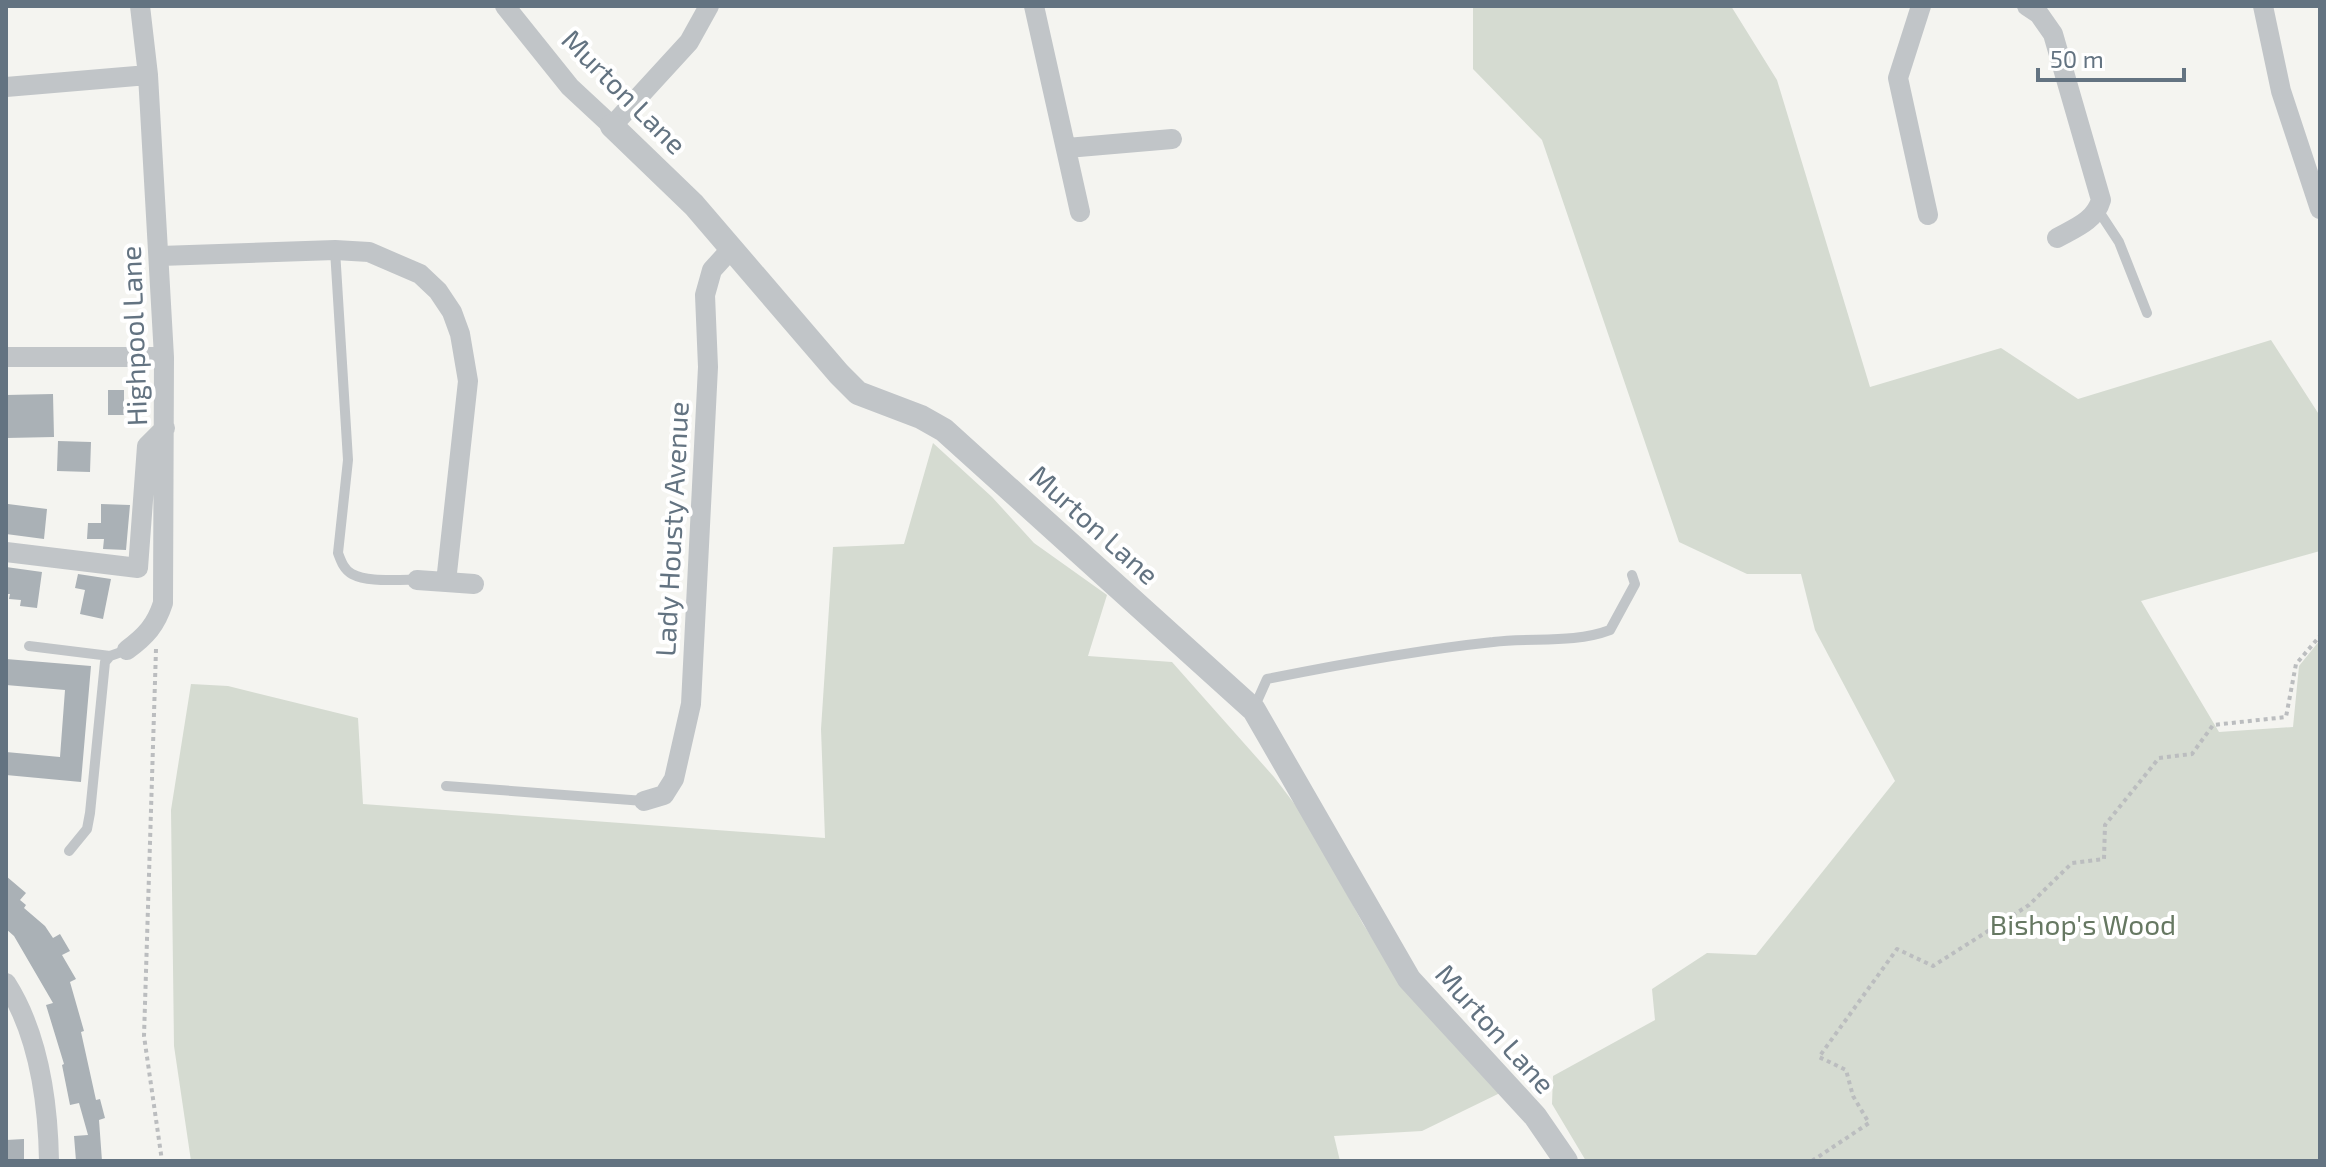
<svg xmlns="http://www.w3.org/2000/svg" width="2326" height="1167" font-family="'Exo 2',sans-serif">
  <rect width="100%" height="100%" fill="#f4f4f0"/>
  <!-- green -->
  <path fill="#d5dbd1" d="M 1473,6 L 1731,6 L 1777,80 L 1870,387 L 2001,348 L 2078,399 L 2271,340 L 2320,416 L 2320,551 L 2141,601 L 2219,732 L 2293,727 L 2299,666 L 2320,640 L 2320,1161 L 1586,1161 L 1552,1104 L 1553,1076 L 1655,1020 L 1652,989 L 1707,953 L 1756,955 L 1895,781 L 1815,630 L 1801,574 L 1747,574 L 1679,542 L 1542,140 L 1473,69 Z
    M 933,443 L 992,497 L 1034,543 L 1107,595 L 1088,656 L 1172,662 L 1274,777 L 1309,823 L 1363,924 L 1404,986 L 1500,1093 L 1422,1131 L 1334,1136 L 1340,1161 L 191,1161 L 174,1046 L 171,810 L 191,684 L 228,686 L 358,718 L 363,804 L 825,838 L 821,729 L 833,547 L 904,544 Z"/>
  <!-- building -->
  <path fill="#aab1b6" d="M 108,390 L 124,390 L 124,415 L 108,415 Z
    M 53,394 L 54,437 L 6,438 L 6,395 Z
    M 58,441 L 91,442 L 90,472 L 57,471 Z
    M 8,504 L 47,509 L 44,539 L 6,534 Z
    M 101,504 L 130,505 L 126,550 L 103,549 L 104,539 L 87,539 L 88,523 L 101,523 Z
    M 6,567 L 42,572 L 37,608 L 20,606 L 21,600 L 9,599 L 10,594 L 6,594 Z
    M 78,574 L 111,579 L 103,619 L 80,614 L 85,590 L 75,588 Z
    M 6,659 L 91,666 L 81,782 L 6,775 L 6,752 L 60,757 L 65,690 L 6,685 Z
    M 6,876 L 26,893 L 20,900 L 26,905 L 24,908 L 45,926 L 53,938 L 60,934 L 70,951 L 62,955 L 76,979 L 70,982 L 84,1031 L 81,1032 L 96,1100 L 100,1099 L 105,1118 L 99,1120 L 102,1161 L 76,1161 L 74,1136 L 88,1135 L 79,1103 L 70,1105 L 62,1065 L 64,1064 L 46,1005 L 53,1003 L 14,936 L 6,929 Z
    M 24,1139 L 24,1161 L 6,1161 L 6,1140 Z"/>
  <g fill="none" stroke-linecap="round" stroke-linejoin="round">
    <!-- path -->
    <path stroke="#bbbdbf" stroke-width="4" stroke-dasharray="4 4" stroke-linecap="butt" d="M 156,649 L 144,1036 L 162,1161
      M 1812,1161 L 1869,1123 L 1853,1096 L 1846,1070 L 1819,1057 L 1897,949 L 1933,966 L 2029,905 L 2072,863 L 2104,859 L 2105,825 L 2159,758 L 2192,754 L 2213,725 L 2286,717 L 2296,664 L 2320,636"/>
    <!-- service -->
    <path stroke="#c1c5c8" stroke-width="10" d="M 2098,210 L 2119,242 L 2147,313
      M 335,250 L 348,460 L 338,553 C 341,561 344,570 352,574 C 369,583 398,579 417,580
      M 29,646 L 110,656
      M 1254,708 L 1267,679 C 1342,664 1417,650 1493,642 C 1532,637 1573,644 1610,630 L 1635,584 L 1632,575
      M 446,786 L 644,801
      M 69,851 L 87,829 L 90,813 L 105,662 L 110,656 L 127,650"/>
    <!-- minor -->
    <path stroke="#c1c5c8" stroke-width="20" d="M 505,6 L 570,87 L 612,126 L 689,42 L 709,6
      M 1034,6 L 1080,212
      M 1921,6 L 1898,78 L 1928,215
      M 2027,6 L 2039,14 L 2053,34 L 2101,200 C 2095,221 2075,228 2057,238
      M 2263,6 L 2281,91 L 2320,209
      M 6,87 L 148,75
      M 1067,148 L 1172,139
      M 160,256 L 335,250 L 369,252 L 420,274 L 438,291 L 452,312 L 460,334 L 468,381 L 446,582 L 417,580
      M 6,357 L 164,357
      M 6,552 L 138,568 L 147,446 L 165,428
      M 446,582 L 474,584
      M 127,650 C 146,636 156,625 163,603 L 164,357 L 148,75 L 140,6
      M 644,801 L 664,795 L 674,779 L 691,704 L 708,367 L 705,295 L 712,270 L 732,248
      M 6,983 C 38,1033 48,1102 49,1161"/>
    <!-- tertiary -->
    <path stroke="#c1c5c8" stroke-width="24" d="M 612,126 L 694,205 L 839,374 L 858,393 L 921,417 L 944,430 L 1254,710 L 1409,979 L 1535,1116 L 1566,1161"/>
  </g>
  <g text-anchor="middle" stroke-width="8" stroke-linejoin="round" paint-order="stroke">
    <!-- street labels -->
    <g font-size="28" fill="#637381" stroke="#fff">
      <text transform="translate(624 92) rotate(45)" y="10">Murton Lane</text>
      <text transform="translate(134 336) rotate(-92)" y="10">Highpool Lane</text>
      <text transform="translate(1094 525) rotate(42)" y="10">Murton Lane</text>
      <text transform="translate(672 529) rotate(-87)" y="10">Lady Housty Avenue</text>
      <text transform="translate(1495 1029) rotate(48)" y="10">Murton Lane</text>
    </g>
    <!-- park labels -->
    <g font-size="28" fill="#667862" stroke="#fff">
      <text x="2083" y="935">Bishop's Wood</text>
    </g>
  </g>
  <!-- border -->
  <rect width="2326" height="1167" fill="none" stroke="#637381" stroke-width="16"/>
  <!-- scale -->
  <path d="M2038 68v12h146v-12" fill="none" stroke="#637381" stroke-width="4"/>
  <text x="2050" y="68" font-size="24" fill="#637381" stroke="#ffffff" stroke-width="6" paint-order="stroke">50 m</text>
</svg>
